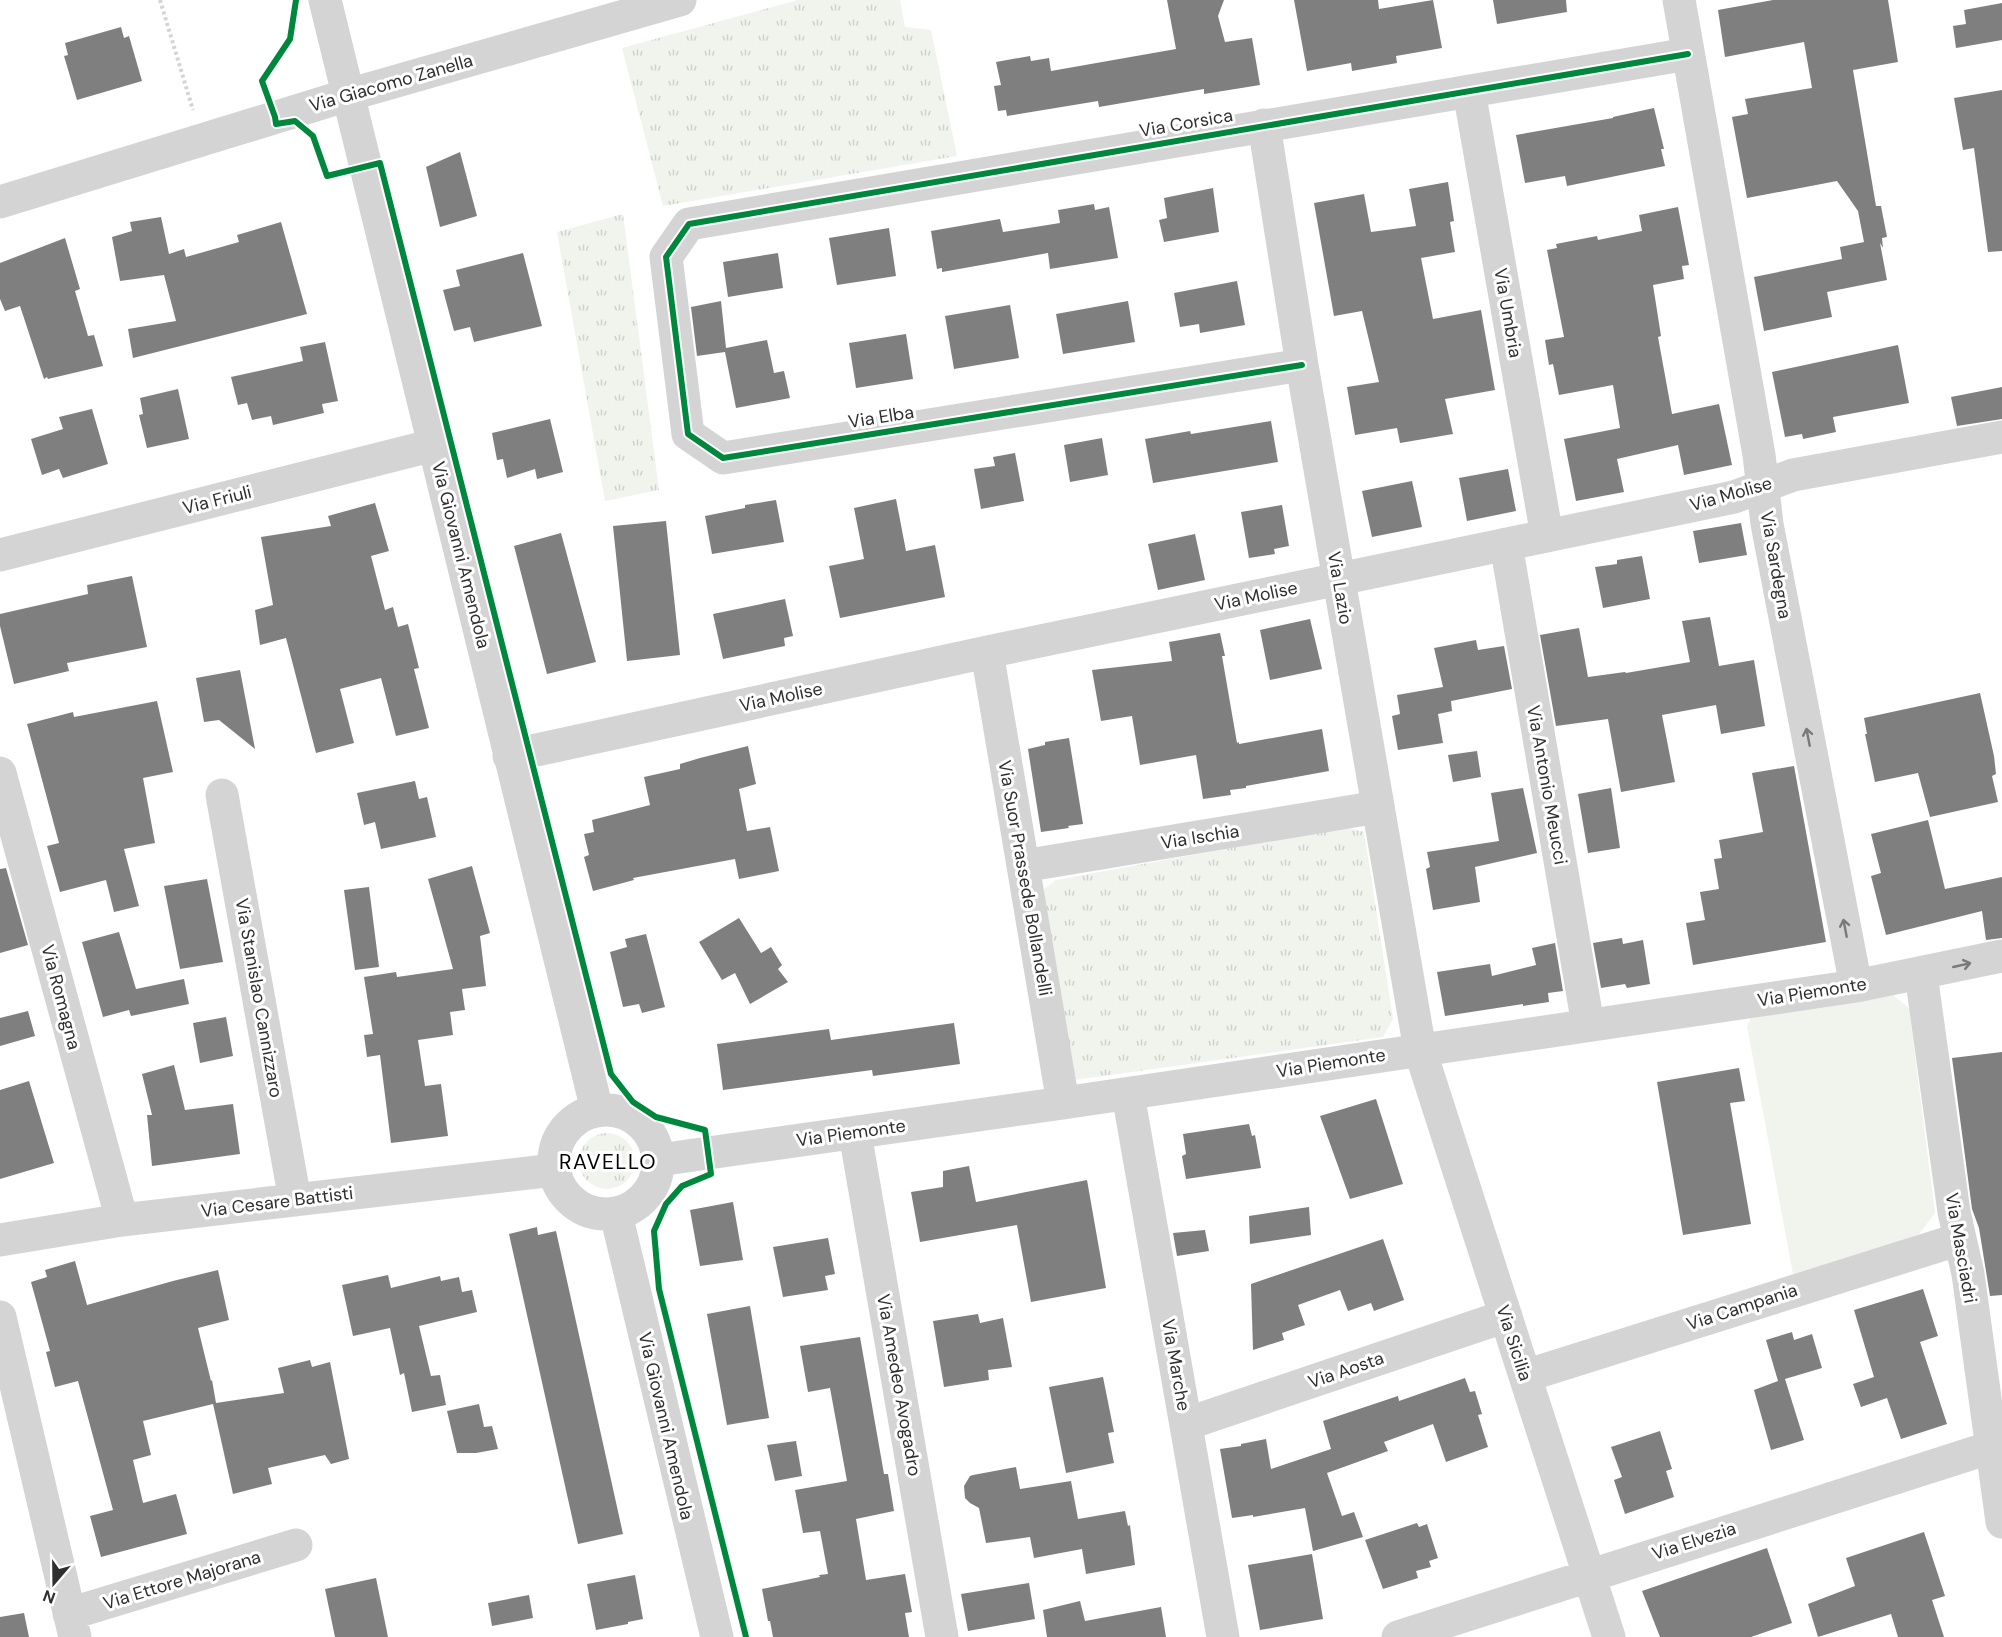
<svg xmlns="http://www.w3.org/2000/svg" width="2002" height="1637" font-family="'DM Sans',sans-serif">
  <defs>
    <pattern id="grass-tufts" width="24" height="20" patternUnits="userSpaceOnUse" patternTransform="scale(1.5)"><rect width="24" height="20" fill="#f0f4ed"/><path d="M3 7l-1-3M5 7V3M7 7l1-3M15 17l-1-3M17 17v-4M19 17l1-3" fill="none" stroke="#ced2cc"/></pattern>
  </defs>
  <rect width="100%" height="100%" fill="#fff"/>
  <!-- grass -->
  <path fill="url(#grass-tufts)" d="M 798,0 L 900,0 L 905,27 L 931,30 L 957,156 L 663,206 L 622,48 Z
    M 623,214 L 659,490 L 605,501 L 557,232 Z
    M 1344,827 L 1364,832 L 1393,1019 L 1383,1037 L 1074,1080 L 1038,894 L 1056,880 Z
    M579 1161a28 28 0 1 1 56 0a28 28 0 1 1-56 0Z"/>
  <!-- park -->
  <path fill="#f0f4ed" d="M 1893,995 L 1909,1008 L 1935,1213 L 1916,1238 L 1793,1274 L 1747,1026 L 1751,1018 Z"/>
  <!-- building -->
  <path fill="#7f7f7f" d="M 1167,0 L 1224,0 L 1218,16 L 1225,42 L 1252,38 L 1260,85 L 1204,94 L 1204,89 L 1099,107 L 1098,101 L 1007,116 L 1006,110 L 998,111 L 994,86 L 1001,85 L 996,62 L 1030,56 L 1031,61 L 1049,58 L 1051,71 L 1176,49 Z
    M 1294,0 L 1378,0 L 1379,9 L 1433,0 L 1442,48 L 1396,56 L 1397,63 L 1352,71 L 1351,63 L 1307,71 Z
    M 1493,0 L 1566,0 L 1567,12 L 1497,24 Z
    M 1773,0 L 1888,0 L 1898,62 L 1853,70 L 1876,206 L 1881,206 L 1887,237 L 1882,238 L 1883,248 L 1880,243 L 1887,280 L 1827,292 L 1832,317 L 1764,331 L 1754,277 L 1842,259 L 1840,247 L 1864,242 L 1858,211 L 1837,181 L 1747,198 L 1732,117 L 1748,114 L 1745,99 L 1812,88 L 1804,42 L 1725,57 L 1718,10 Z
    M 2002,3 L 2002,40 L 1956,48 L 1953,26 L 1966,24 L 1964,10 Z
    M 121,27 L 124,38 L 129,36 L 142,81 L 77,100 L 64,56 L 68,55 L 65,43 Z
    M 2002,90 L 2002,251 L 1988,252 L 1974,148 L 1963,150 L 1954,98 Z
    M 1654,108 L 1664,149 L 1661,149 L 1665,166 L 1567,186 L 1565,176 L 1525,183 L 1516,135 L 1613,118 L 1613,117 Z
    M 460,152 L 477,216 L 440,227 L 426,167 Z
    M 1448,182 L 1454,221 L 1450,222 L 1455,252 L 1421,258 L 1433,319 L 1481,310 L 1495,390 L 1445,399 L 1453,434 L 1400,443 L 1397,428 L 1355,435 L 1347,387 L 1379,382 L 1362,311 L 1334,316 L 1314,203 L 1364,194 L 1371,232 L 1416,226 L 1409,189 Z
    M 1213,188 L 1219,232 L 1164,242 L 1159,220 L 1167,218 L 1164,198 Z
    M 1094,204 L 1095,210 L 1109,207 L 1118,258 L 1050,269 L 1048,253 L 942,272 L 942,268 L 937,269 L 931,231 L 1000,219 L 1003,232 L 1060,223 L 1058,210 Z
    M 1678,207 L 1689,265 L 1682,266 L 1684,279 L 1653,285 L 1661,336 L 1658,337 L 1672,414 L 1719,404 L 1732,465 L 1684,475 L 1678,445 L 1617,459 L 1624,492 L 1576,501 L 1564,439 L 1620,428 L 1613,385 L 1559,395 L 1553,364 L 1549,365 L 1545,340 L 1564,337 L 1547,250 L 1557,248 L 1556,244 L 1597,236 L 1598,240 L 1642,231 L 1639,215 Z
    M 161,217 L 169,254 L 184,249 L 186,257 L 239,242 L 237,235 L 281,222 L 307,314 L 133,358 L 128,329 L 176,321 L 164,275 L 120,281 L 112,237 L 132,231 L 130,222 Z
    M 889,228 L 896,276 L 837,285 L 829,238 Z
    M 65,238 L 80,289 L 75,291 L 88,336 L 94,335 L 103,366 L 48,379 L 47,377 L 44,379 L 20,306 L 5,311 L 0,299 L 0,263 Z
    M 523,253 L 542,326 L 474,342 L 470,327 L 454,331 L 443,290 L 460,286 L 456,270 Z
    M 778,253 L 783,288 L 728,297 L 723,262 Z
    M 1237,281 L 1245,325 L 1200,333 L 1199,324 L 1180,327 L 1174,293 Z
    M 721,301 L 726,348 L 767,340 L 774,373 L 784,371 L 790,398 L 736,408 L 725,352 L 697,356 L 691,307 Z
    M 1128,301 L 1135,342 L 1063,354 L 1056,314 Z
    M 1010,305 L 1019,358 L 954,369 L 945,316 Z
    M 906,334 L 913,379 L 856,388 L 849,343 Z
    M 325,342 L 338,401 L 322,404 L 324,413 L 273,425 L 271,416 L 252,420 L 247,403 L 238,405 L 231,377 L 303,361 L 300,347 Z
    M 1898,345 L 1909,403 L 1833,417 L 1836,432 L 1803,439 L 1802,434 L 1785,437 L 1772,372 Z
    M 2002,387 L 2002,419 L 1957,426 L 1951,397 Z
    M 178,389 L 189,439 L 147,448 L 139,415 L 143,414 L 140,398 Z
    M 92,409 L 108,464 L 63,478 L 59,469 L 42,475 L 31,439 L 63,429 L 59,417 Z
    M 550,419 L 563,472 L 537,479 L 535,469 L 507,478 L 503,459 L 497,460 L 492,433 Z
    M 1271,421 L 1278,462 L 1153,483 L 1145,439 L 1190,431 L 1191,434 Z
    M 1102,438 L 1108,475 L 1070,482 L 1064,445 Z
    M 1015,453 L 1024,501 L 981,509 L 974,469 L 995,466 L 993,457 Z
    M 1508,469 L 1516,511 L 1467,521 L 1459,478 Z
    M 1412,481 L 1422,527 L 1372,537 L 1362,491 Z
    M 896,499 L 906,551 L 935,545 L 945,597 L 840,618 L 829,566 L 864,559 L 854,508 Z
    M 776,500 L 784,542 L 712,554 L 705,516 L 745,508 L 745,505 Z
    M 375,503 L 389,551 L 371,556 L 385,610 L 393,607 L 398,627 L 408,624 L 419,668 L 414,669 L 429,728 L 396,736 L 381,678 L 340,689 L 354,743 L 316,753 L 286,638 L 260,645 L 255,610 L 273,605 L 261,537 L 331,526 L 328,516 Z
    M 1282,505 L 1289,546 L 1274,549 L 1275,554 L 1249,558 L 1241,512 Z
    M 666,521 L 680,655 L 627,661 L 613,526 Z
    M 1741,523 L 1747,555 L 1699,563 L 1693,531 Z
    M 561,533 L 596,662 L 547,674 L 514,546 Z
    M 1195,534 L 1205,580 L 1158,590 L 1148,544 Z
    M 1642,556 L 1650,599 L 1603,608 L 1595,567 L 1617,564 L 1617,560 Z
    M 132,576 L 147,647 L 67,663 L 69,671 L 14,684 L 0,626 L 0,614 L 88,594 L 87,585 Z
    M 785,599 L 793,636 L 784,638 L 785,646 L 723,659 L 713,614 Z
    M 1710,617 L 1719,666 L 1754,660 L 1765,726 L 1721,734 L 1716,705 L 1662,715 L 1675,782 L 1621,792 L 1608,719 L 1556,726 L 1540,635 L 1579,628 L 1588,677 L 1625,672 L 1626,673 L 1690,662 L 1682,621 Z
    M 1310,619 L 1322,669 L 1270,680 L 1260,630 Z
    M 1220,633 L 1225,656 L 1222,656 L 1237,743 L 1239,742 L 1239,744 L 1322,729 L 1329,771 L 1246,786 L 1246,788 L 1230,790 L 1231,795 L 1203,799 L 1196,755 L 1140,765 L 1132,716 L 1101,721 L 1092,670 L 1172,661 L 1169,642 Z
    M 1476,640 L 1478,650 L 1504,646 L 1512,689 L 1451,701 L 1452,711 L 1438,714 L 1443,743 L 1398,750 L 1392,716 L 1400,714 L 1397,695 L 1443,687 L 1434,648 Z
    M 240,670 L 255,749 L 219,720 L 204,722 L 196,678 Z
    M 1980,693 L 1994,756 L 1996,774 L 1992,776 L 1998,802 L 1930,817 L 1918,773 L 1875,782 L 1865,734 L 1867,734 L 1864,718 Z
    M 157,701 L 173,772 L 143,778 L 155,843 L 124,849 L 139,906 L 114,912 L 106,880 L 60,892 L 47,846 L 59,843 L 27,724 L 73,712 L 74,717 Z
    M 1069,738 L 1083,824 L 1068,826 L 1069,828 L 1041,832 L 1028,749 L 1045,745 L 1045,742 Z
    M 748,746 L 756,784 L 739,789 L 747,831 L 770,827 L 779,871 L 739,879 L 735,859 L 633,878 L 634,880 L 593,891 L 584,857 L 589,855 L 584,834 L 594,832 L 592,820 L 650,805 L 644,777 L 680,769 L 680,764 L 700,758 Z
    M 1477,751 L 1481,777 L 1453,782 L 1448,755 Z
    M 1794,766 L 1826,942 L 1693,965 L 1686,923 L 1705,920 L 1700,892 L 1719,889 L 1714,859 L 1722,858 L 1719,840 L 1763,832 L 1752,773 Z
    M 415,781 L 419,799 L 427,797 L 436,837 L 381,849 L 375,822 L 364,825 L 357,793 Z
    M 1523,788 L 1537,853 L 1475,867 L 1480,902 L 1433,910 L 1426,869 L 1430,867 L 1427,852 L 1499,841 L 1491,793 Z
    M 1611,788 L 1620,848 L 1588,853 L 1578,794 Z
    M 1928,820 L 1945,889 L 2002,877 L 2002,938 L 1986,940 L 1982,911 L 1886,935 L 1871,876 L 1881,873 L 1871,834 Z
    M 472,866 L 490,933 L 480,936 L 486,986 L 462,989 L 465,1010 L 450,1012 L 453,1035 L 418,1040 L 425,1086 L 441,1084 L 448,1136 L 391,1143 L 380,1055 L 367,1057 L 364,1035 L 373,1034 L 364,977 L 396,972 L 397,977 L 453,969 L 428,879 Z
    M 6,868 L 28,945 L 0,953 L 0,869 Z
    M 207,879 L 223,962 L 180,969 L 164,886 Z
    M 369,887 L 379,967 L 355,970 L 344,890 Z
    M 739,918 L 761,953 L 771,947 L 782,965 L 778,969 L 788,982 L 750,1004 L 735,973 L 722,980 L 699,942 Z
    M 119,932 L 136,989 L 184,979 L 189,1004 L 131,1016 L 129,1010 L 103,1017 L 82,942 Z
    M 646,934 L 665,1007 L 642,1013 L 639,1004 L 623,1007 L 610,952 L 627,947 L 625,939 Z
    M 1622,938 L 1623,944 L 1643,940 L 1650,984 L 1627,988 L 1625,984 L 1601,988 L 1593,943 Z
    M 1555,943 L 1563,991 L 1548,993 L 1549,1002 L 1523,1006 L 1523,1004 L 1445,1016 L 1437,972 L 1490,964 L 1492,976 L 1536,965 L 1532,948 Z
    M 28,1011 L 35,1036 L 0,1046 L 0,1018 Z
    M 226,1017 L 233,1056 L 200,1063 L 193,1023 Z
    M 954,1023 L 960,1064 L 873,1076 L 872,1070 L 723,1090 L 717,1044 L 829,1029 L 831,1040 Z
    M 2002,1052 L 2002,1295 L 1990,1296 L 1979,1228 L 1972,1209 L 1952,1058 Z
    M 174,1065 L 185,1110 L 233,1104 L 240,1154 L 152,1166 L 147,1115 L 152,1115 L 142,1074 Z
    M 1739,1068 L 1745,1101 L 1730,1103 L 1751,1224 L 1683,1235 L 1657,1082 Z
    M 29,1081 L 54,1163 L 0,1179 L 0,1090 Z
    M 1376,1099 L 1403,1184 L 1350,1199 L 1320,1116 Z
    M 1249,1124 L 1252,1136 L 1255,1135 L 1261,1168 L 1186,1179 L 1182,1156 L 1186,1154 L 1183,1134 Z
    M 969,1166 L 976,1202 L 1087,1180 L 1106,1288 L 1031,1302 L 1017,1225 L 920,1242 L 911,1192 L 943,1187 L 943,1171 Z
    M 733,1202 L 743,1260 L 700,1266 L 690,1210 Z
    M 1309,1207 L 1311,1235 L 1250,1244 L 1249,1216 Z
    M 537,1227 L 538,1235 L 556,1231 L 623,1534 L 578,1544 L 509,1234 Z
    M 1205,1230 L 1209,1251 L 1177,1256 L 1173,1233 Z
    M 828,1238 L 835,1274 L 825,1276 L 828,1290 L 783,1297 L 773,1247 Z
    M 1383,1239 L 1404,1300 L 1374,1311 L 1371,1303 L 1348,1311 L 1340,1290 L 1298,1305 L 1305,1325 L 1282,1333 L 1284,1340 L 1253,1350 L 1251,1284 Z
    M 75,1261 L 87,1305 L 173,1281 L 218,1270 L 229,1320 L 198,1328 L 211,1381 L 212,1380 L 216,1403 L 284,1393 L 278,1368 L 310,1360 L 312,1367 L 330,1362 L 349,1459 L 331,1464 L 325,1455 L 268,1468 L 272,1484 L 233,1494 L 213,1404 L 143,1421 L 151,1455 L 133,1460 L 143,1503 L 176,1494 L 187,1534 L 101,1557 L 90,1516 L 113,1510 L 78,1381 L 55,1387 L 46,1352 L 50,1351 L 31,1282 L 47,1277 L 45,1270 Z
    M 388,1275 L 391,1288 L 440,1276 L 441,1281 L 459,1277 L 462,1292 L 472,1290 L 477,1312 L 419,1326 L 431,1376 L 440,1375 L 446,1405 L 412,1412 L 404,1373 L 400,1375 L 390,1328 L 353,1336 L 342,1285 Z
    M 1923,1289 L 1938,1336 L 1920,1342 L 1947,1424 L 1901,1439 L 1887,1398 L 1861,1407 L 1853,1384 L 1874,1377 L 1854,1310 Z
    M 750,1306 L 769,1418 L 727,1425 L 707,1314 Z
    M 978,1314 L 980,1323 L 1003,1318 L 1012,1367 L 988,1370 L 989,1380 L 944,1387 L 933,1321 Z
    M 1792,1332 L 1794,1340 L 1812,1334 L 1822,1368 L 1785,1379 L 1804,1440 L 1771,1450 L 1754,1390 L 1778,1381 L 1766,1340 Z
    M 860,1337 L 884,1474 L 888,1474 L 894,1511 L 856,1519 L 866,1580 L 905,1574 L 912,1612 L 905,1613 L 909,1637 L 773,1637 L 770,1621 L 768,1621 L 762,1589 L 820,1577 L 819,1575 L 828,1574 L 820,1531 L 803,1533 L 795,1490 L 847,1481 L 830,1388 L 808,1392 L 800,1346 Z
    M 1103,1377 L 1114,1432 L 1108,1433 L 1114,1463 L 1066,1473 L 1049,1387 Z
    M 1465,1378 L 1470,1392 L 1475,1391 L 1482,1414 L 1478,1415 L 1488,1447 L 1446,1462 L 1433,1424 L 1384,1442 L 1388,1451 L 1327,1473 L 1342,1516 L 1354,1512 L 1363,1537 L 1313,1551 L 1305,1508 L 1253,1517 L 1253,1515 L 1232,1518 L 1220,1449 L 1241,1446 L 1241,1444 L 1266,1439 L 1271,1469 L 1331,1449 L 1323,1421 L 1398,1396 L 1399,1401 Z
    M 479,1404 L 484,1427 L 492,1426 L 498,1449 L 476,1453 L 457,1453 L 447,1411 Z
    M 1660,1431 L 1672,1469 L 1666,1471 L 1674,1497 L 1625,1514 L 1614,1480 L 1622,1477 L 1611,1447 Z
    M 796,1441 L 802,1476 L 775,1481 L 767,1445 Z
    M 1016,1467 L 1020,1489 L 1071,1481 L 1078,1519 L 1125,1511 L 1128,1526 L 1130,1525 L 1135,1565 L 1086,1574 L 1082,1549 L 1034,1558 L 1030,1537 L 986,1543 L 979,1508 L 970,1503 L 965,1498 L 964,1486 L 970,1476 L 973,1475 Z
    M 1417,1523 L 1419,1527 L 1427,1524 L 1438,1558 L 1429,1561 L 1431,1567 L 1416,1571 L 1418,1578 L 1383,1589 L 1365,1540 Z
    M 1924,1532 L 1945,1596 L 1932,1600 L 1944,1637 L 1898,1637 L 1891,1614 L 1818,1637 L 1808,1604 L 1855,1586 L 1846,1558 Z
    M 1767,1548 L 1792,1623 L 1751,1637 L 1660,1637 L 1642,1591 Z
    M 1312,1554 L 1323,1619 L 1260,1630 L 1248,1565 Z
    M 635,1575 L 643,1619 L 628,1622 L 628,1624 L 596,1630 L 587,1584 Z
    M 376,1578 L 388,1637 L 335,1637 L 325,1589 Z
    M 1029,1583 L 1035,1619 L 968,1631 L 961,1594 Z
    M 529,1595 L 533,1618 L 492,1626 L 488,1603 Z
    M 1080,1601 L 1085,1621 L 1161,1607 L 1166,1637 L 1047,1637 L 1043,1610 Z
    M 24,1613 L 29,1637 L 0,1637 L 0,1617 Z"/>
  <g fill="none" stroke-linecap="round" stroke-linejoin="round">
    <!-- path -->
    <path stroke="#d4d4d4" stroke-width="4" stroke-dasharray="3 3" stroke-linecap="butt" d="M 160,0 L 193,110"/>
    <!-- minor -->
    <path stroke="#d4d4d4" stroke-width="33" d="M 325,0 L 597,1110
      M 1679,0 L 1759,455 L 1767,524 L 1856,986
      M 1469,91 L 1547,536
      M 1264,125 L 1302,365 L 1420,1050 L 1609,1637
      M 0,202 L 348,95 L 680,0
      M 1302,365 L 723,458 L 688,434 L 666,257 L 689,224 L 1688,54
      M 1506,544 L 1588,1025
      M 0,555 L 434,445
      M 987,652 L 1063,1103
      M 509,756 L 987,652 L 1734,497 L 1793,475 L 2002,437
      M 0,773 L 122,1220
      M 222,795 L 295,1200
      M 1023,866 L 1378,807
      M 1921,974 L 1954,1212 L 1968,1274 L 2002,1522
      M 1128,1094 L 1223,1637
      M554 1162a52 52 0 1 1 104 0a52 52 0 1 1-104 0Z
      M 855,1133 L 942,1637
      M 659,1160 L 1063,1103 L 1856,986 L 2002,956
      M 616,1214 L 717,1637
      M 0,1240 L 122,1220 L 554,1170
      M 0,1317 L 75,1637
      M 1525,1376 L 1960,1239
      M 1186,1424 L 1506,1316
      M 69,1614 L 296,1545
      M 1398,1637 L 1992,1447"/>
    <defs>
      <path id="cycleway" d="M 296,0 L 290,39 L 262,81 L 275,117 L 276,124 L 295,121 L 313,136 L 327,176 L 380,163 L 611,1074 L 633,1102 L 656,1117 L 705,1130 L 711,1174 L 682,1186 L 666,1204 L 654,1231 L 659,1289 L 746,1637
        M 1302,365 L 723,458 L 688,434 L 666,257 L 689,224 L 1688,54"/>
    </defs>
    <!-- cycleway casing -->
    <use href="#cycleway" stroke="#fff" stroke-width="10"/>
    <!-- cycleway -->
    <use href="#cycleway" stroke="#00873e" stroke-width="6"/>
  </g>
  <!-- one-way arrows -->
  <defs><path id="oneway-shaft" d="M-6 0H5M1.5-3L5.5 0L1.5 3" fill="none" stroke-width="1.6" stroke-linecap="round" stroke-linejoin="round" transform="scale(1.5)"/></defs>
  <g stroke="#797979">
    <use href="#oneway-shaft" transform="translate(1808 737) rotate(-101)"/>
    <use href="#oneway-shaft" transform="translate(1845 928) rotate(-101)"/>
    <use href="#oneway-shaft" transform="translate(1962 965) rotate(-13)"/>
  </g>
  <g text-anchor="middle" stroke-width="6" stroke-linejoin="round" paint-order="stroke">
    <!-- street labels -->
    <g font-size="18" fill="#2f2f2f" stroke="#fff">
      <text transform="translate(391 83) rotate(-16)" y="6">Via Giacomo Zanella</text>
      <text transform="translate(1186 123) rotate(-10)" y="6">Via Corsica</text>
      <text transform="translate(1508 313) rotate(80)" y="6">Via Umbria</text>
      <text transform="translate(881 417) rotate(-9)" y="6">Via Elba</text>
      <text transform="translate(1731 494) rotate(-16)" y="6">Via Molise</text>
      <text transform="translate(217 500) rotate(-14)" y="6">Via Friuli</text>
      <text transform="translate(461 555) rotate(76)" y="6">Via Giovanni Amendola</text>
      <text transform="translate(1776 565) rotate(80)" y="6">Via Sardegna</text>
      <text transform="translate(1340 588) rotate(80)" y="6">Via Lazio</text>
      <text transform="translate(1256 596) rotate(-12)" y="6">Via Molise</text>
      <text transform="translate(781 697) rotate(-12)" y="6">Via Molise</text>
      <text transform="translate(1547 785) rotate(80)" y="6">Via Antonio Meucci</text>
      <text transform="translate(1200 837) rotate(-9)" y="6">Via Ischia</text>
      <text transform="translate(1025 878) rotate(80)" y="6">Via Suor Prassede Bollandelli</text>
      <text transform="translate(1812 992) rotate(-9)" y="6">Via Piemonte</text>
      <text transform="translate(61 997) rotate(75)" y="6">Via Romagna</text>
      <text transform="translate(259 998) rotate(80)" y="6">Via Stanislao Cannizzaro</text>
      <text transform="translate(1331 1063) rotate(-9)" y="6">Via Piemonte</text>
      <text transform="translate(851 1133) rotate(-8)" y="6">Via Piemonte</text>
      <text transform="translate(277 1202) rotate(-7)" y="6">Via Cesare Battisti</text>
      <text transform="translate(1961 1248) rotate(80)" y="6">Via Masciadri</text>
      <text transform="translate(1742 1307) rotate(-18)" y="6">Via Campania</text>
      <text transform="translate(1514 1343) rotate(72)" y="6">Via Sicilia</text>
      <text transform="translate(1176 1365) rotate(80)" y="6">Via Marche</text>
      <text transform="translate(1346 1370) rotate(-19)" y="6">Via Aosta</text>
      <text transform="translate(899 1385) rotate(80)" y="6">Via Amedeo Avogadro</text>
      <text transform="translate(666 1426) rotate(77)" y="6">Via Giovanni Amendola</text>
      <text transform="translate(1694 1541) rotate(-18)" y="6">Via Elvezia</text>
      <text transform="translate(182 1580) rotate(-17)" y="6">Via Ettore Majorana</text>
    </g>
    <!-- quarter labels -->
    <g font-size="21" letter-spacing="1.5" fill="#000" stroke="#fff">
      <text x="608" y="1169">RAVELLO</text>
    </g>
  </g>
  <!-- north arrow -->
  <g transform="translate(54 1583) rotate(200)" stroke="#ffffff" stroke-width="4.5" paint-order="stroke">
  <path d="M0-4.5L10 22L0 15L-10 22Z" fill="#2f2f2f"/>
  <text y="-9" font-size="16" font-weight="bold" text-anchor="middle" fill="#2f2f2f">N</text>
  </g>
</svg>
